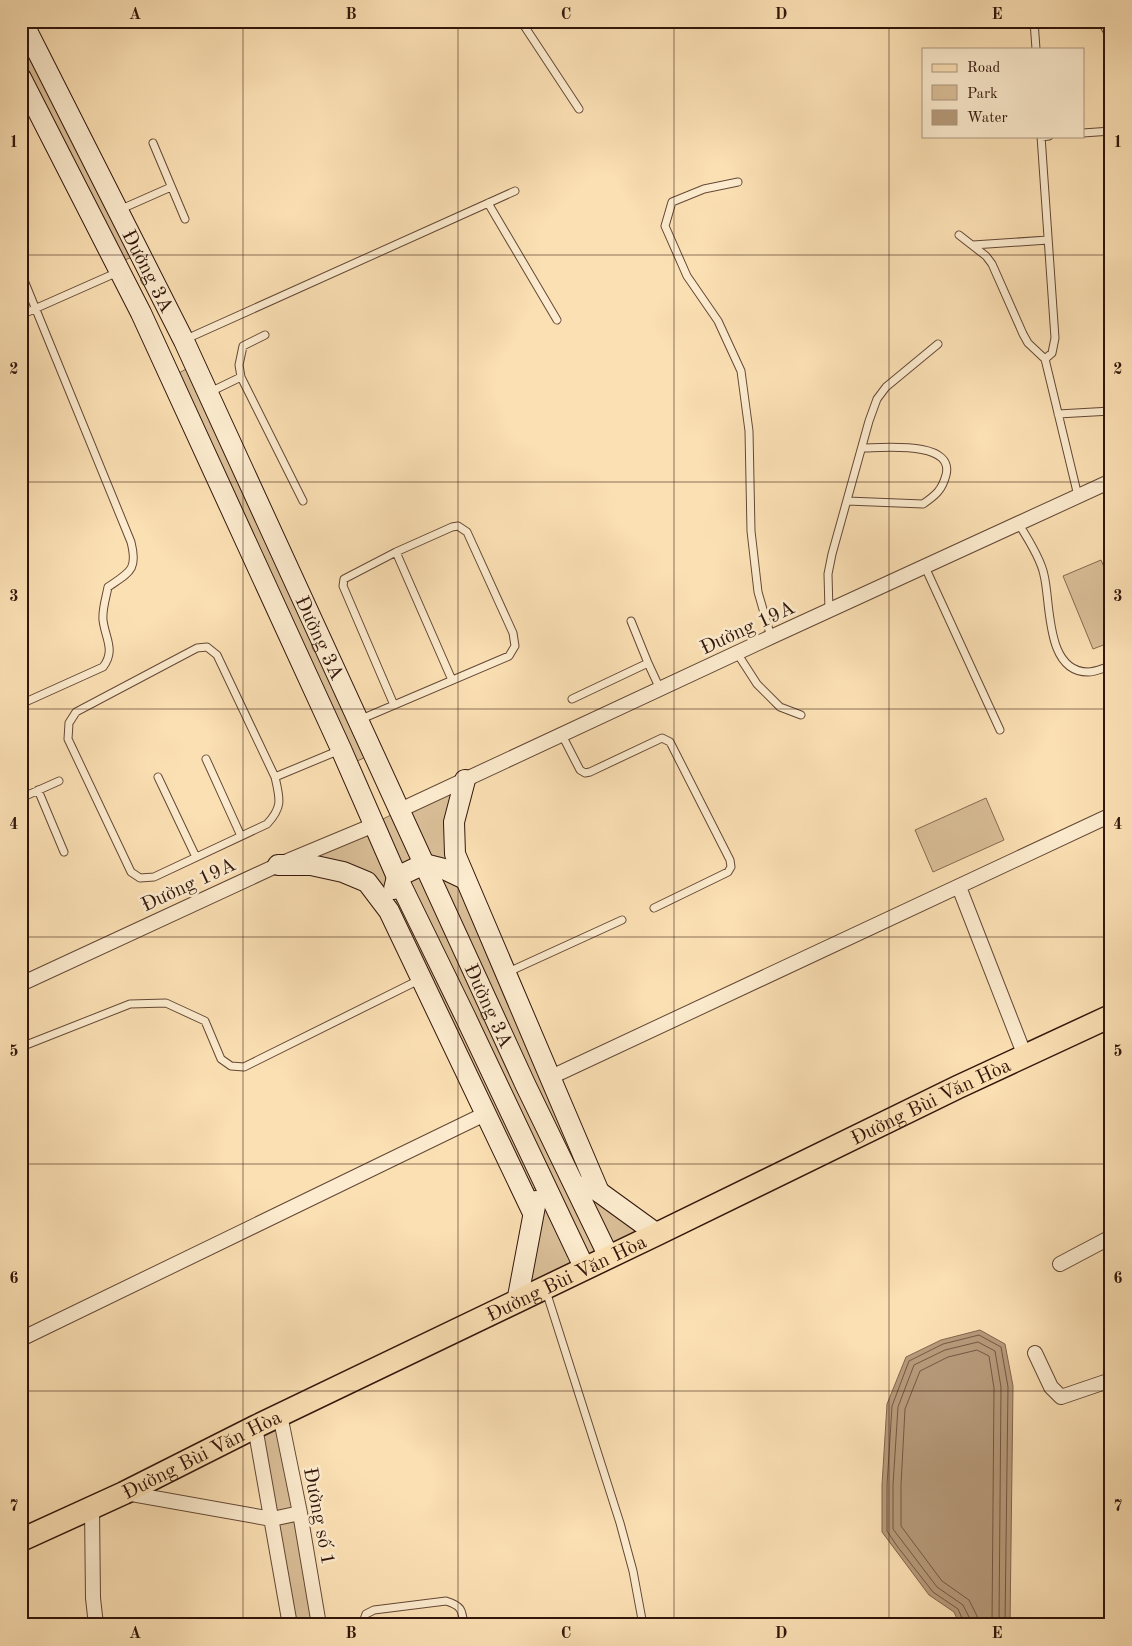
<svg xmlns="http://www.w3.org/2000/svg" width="1132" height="1646" font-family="'Old Standard TT',serif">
  <rect width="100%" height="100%" fill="#fbe0b4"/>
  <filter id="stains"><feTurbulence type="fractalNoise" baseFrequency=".004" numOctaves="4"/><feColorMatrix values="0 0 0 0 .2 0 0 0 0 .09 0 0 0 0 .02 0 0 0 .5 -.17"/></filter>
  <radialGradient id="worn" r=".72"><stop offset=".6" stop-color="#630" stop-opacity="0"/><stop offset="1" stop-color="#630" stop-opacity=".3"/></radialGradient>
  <!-- green -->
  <path fill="#d9be97" stroke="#866a51" d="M 21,39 L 132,257 L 125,260 L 21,60 Z
    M 188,368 L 366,757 L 355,762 L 179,373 Z
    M 1101,560 L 1111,583 L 1111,642 L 1093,649 L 1063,576 Z
    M 453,788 L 451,867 L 432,861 L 408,808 Z
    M 986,798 L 1004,840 L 933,872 L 915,830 Z
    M 393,814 L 415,863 L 403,869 L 381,820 Z
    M 366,828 L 391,883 L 388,896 L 311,856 Z
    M 418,872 L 598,1253 L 589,1258 L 407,878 Z
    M 437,873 L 456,880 L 582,1173 L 575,1168 Z
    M 398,896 L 535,1185 L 533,1193 L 395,905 Z
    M 584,1187 L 641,1233 L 613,1246 Z
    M 542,1200 L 573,1265 L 528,1287 Z
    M 277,1425 L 294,1509 L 276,1513 L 261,1433 Z
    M 295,1519 L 314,1625 L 296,1625 L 278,1523 Z"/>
  <!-- water -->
  <path fill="#b79b7b" stroke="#82664e" d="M 980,1330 L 1005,1344 L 1013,1386 L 1010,1625 L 960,1625 L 954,1612 L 929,1595 L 882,1532 L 882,1485 L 887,1404 L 906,1357 L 941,1340 Z"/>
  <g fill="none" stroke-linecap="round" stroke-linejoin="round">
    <!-- shore -->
    <path stroke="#745843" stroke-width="1" d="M 965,1625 L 958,1609 L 933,1592 L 897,1546 L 887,1531 L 887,1485 L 892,1406 L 909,1361 L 943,1344 L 979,1335 L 1001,1347 L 1008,1387 L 1005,1625
      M 971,1625 L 970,1619 L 963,1605 L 937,1587 L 893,1529 L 893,1485 L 898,1407 L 914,1365 L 945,1350 L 978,1342 L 995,1351 L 1001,1387 L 999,1625
      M 978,1625 L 977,1616 L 969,1600 L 942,1581 L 901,1526 L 901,1485 L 905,1409 L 920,1371 L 948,1357 L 977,1350 L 989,1356 L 994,1388 L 992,1625"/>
    <defs>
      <path id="lane" d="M 521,21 L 579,109
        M 1034,21 L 1036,49
        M 1101,21 L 1111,38
        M 1083,133 L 1111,131
        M 1041,136 L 1055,338 L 1052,353 L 1045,359
        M 1041,137 L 1049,136
        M 153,143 L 185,219
        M 738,182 L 704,189 L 672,202 L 665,226 L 687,276 L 718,321 L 741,371 L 749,431 L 751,531 L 758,592 L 771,637
        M 488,203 L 557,320
        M 119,210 L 171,187
        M 959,235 L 986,256 L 992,264 L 1023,334 L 1028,343 L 1045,359 L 1078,496
        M 973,245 L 1048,240
        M 21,273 L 131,542 C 138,570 130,572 108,587 C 106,598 102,609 103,620 C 105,638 116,650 103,667 L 21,704
        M 21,315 L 118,272
        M 265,335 L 243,346 L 239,365 L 241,377 L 303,501
        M 184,340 L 515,191
        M 210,392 L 241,377
        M 1058,414 L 1111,411
        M 847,501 L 923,504 C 936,495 942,490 946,475 C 955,440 881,448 862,448
        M 1018,523 C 1027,537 1041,559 1044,575 C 1051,602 1045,672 1088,672 C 1096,672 1103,668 1111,666
        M 396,552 L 452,680
        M 925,567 L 1000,730
        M 829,611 L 828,574 L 832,554 L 869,421 L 877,399 L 886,387 L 938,344
        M 631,621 L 648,663
        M 737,653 L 757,684 L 780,707 L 801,715
        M 572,699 L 648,663 L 660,689
        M 359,720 L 509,656 L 515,646 L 513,633 L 467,532 L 458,526 L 452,527 L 396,552 L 344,579 L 343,586 L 394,705
        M 562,735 L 580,770 L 585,773 L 590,772 L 662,738 L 670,742 L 730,860 L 731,867 L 728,872 L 654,908
        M 206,759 L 241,836
        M 158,777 L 196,857
        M 275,777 C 280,799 283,807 267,824 L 154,877 L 140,878 L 131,872 L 68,739 L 69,723 L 76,712 L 197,648 L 207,647 L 217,655 L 275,777 L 340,750
        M 38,790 L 64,852
        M 21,798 L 59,781
        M 506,973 L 622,920
        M 21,1047 L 130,1004 L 166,1003 L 205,1021 L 221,1059 L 231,1066 L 244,1067 L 419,980
        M 546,1291 L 620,1523 L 633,1571 L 643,1625
        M 362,1625 L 366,1614 L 374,1610 L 446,1601 C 462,1606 462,1610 464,1625"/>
      <path id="street" d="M 400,810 L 771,637 L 1111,481
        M 959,887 L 1025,1056
        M 21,984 L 278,865 L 374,825
        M 549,1078 L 1111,815
        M 1060,1264 L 1111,1237
        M 21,1339 L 485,1114
        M 1035,1353 L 1051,1387 L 1061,1397 L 1111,1380
        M 280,1415 L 300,1513 L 319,1625
        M 255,1427 L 290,1625
        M 126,1493 L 272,1519 L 300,1513
        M 92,1508 L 93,1598 L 96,1625"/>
      <g id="secondary">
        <path id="s1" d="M 22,21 L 184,341 L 526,1086 L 609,1257"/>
        <path d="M 21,78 L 141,313 L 341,749 L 397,877 L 465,1016 L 585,1269"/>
        <path d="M 465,780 L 454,822 L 455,854 L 599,1192"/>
        <path d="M 278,865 L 311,865 L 343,872 L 367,882 L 389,911 L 533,1213"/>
        <path d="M 394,889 L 397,877 L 424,864 L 444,869 L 465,879"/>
        <path d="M 588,1184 L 657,1234"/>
        <path d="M 517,1302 L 536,1201"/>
      </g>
      <g id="primary">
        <path id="s2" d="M 21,1540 L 124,1493 L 255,1427 L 657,1234 L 958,1087 L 1111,1016"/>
      </g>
    </defs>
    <!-- lane casing -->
    <use href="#lane" stroke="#644835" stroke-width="9"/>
    <!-- street casing -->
    <use href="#street" stroke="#644835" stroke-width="16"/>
    <!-- secondary casing -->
    <use href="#secondary" stroke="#32160b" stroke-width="22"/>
    <!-- primary casing -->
    <use href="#primary" stroke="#32160b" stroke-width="25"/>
    <!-- lane -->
    <use href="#lane" stroke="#fcebce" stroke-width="7"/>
    <!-- street -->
    <use href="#street" stroke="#fcebce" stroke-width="14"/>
    <!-- secondary -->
    <use href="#secondary" stroke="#fcebce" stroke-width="20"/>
    <!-- primary -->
    <use href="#primary" stroke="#fbe0b4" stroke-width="22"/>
  </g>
  <!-- grid -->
  <path fill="none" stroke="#32160b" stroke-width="1" stroke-opacity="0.55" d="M 243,21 L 243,1625M 458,21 L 458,1625M 674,21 L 674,1625M 889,21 L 889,1625M 21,255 L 1111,255M 21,482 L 1111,482M 21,709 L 1111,709M 21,937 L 1111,937M 21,1164 L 1111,1164M 21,1391 L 1111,1391"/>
  <g text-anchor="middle" stroke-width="5" stroke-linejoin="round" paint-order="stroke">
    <!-- street labels -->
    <g font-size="20" fill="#32160b" stroke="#fcebce">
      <text dy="7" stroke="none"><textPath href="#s1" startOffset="280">Đường 3A</textPath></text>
      <text transform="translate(747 627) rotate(-25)" y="7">Đường 19A</text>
      <text dy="7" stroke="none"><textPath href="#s1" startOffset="685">Đường 3A</textPath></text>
      <text transform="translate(188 884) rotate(-25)" y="7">Đường 19A</text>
      <text dy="7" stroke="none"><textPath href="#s1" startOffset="1090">Đường 3A</textPath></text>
      <text dy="7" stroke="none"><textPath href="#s2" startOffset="1010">Đường Bùi Văn Hòa</textPath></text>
      <text dy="7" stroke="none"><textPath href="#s2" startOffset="605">Đường Bùi Văn Hòa</textPath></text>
      <text dy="7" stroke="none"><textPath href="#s2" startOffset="200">Đường Bùi Văn Hòa</textPath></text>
      <text transform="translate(320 1516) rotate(79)" y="7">Đường số 1</text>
    </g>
  </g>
  <!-- margin -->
  <rect width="1132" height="1646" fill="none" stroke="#fbe0b4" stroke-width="55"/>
  <!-- legend -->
  <rect x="922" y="48" width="162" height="90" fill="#fcebce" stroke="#ab9680"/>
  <rect x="932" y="64" width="25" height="8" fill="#fbe0b4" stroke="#ab9680"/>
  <text x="967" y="72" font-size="15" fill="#32160b">Road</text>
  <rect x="932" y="85" width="25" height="15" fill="#d9be97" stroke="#ab9680"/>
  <text x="967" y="98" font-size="15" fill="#32160b">Park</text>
  <rect x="932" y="110" width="25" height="15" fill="#b79b7b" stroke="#ab9680"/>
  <text x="967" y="122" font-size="15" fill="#32160b">Water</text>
  <rect x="28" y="28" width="1076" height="1590" fill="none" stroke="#32160b" stroke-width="2"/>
  <g font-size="16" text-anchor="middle" font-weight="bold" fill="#32160b">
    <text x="135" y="19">A</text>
    <text x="351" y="19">B</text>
    <text x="566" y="19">C</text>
    <text x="781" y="19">D</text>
    <text x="997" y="19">E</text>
    <text x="14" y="147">1</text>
    <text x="1118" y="147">1</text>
    <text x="14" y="374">2</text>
    <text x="1118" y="374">2</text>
    <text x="14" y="601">3</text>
    <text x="1118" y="601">3</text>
    <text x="14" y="829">4</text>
    <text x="1118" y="829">4</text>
    <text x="14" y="1056">5</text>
    <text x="1118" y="1056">5</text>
    <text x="14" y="1283">6</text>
    <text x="1118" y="1283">6</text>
    <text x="14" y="1511">7</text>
    <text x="1118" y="1511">7</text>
    <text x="135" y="1638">A</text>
    <text x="351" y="1638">B</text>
    <text x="566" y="1638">C</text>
    <text x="781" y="1638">D</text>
    <text x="997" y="1638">E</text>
  </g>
  <rect width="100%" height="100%" filter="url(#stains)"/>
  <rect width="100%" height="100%" fill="url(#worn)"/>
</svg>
